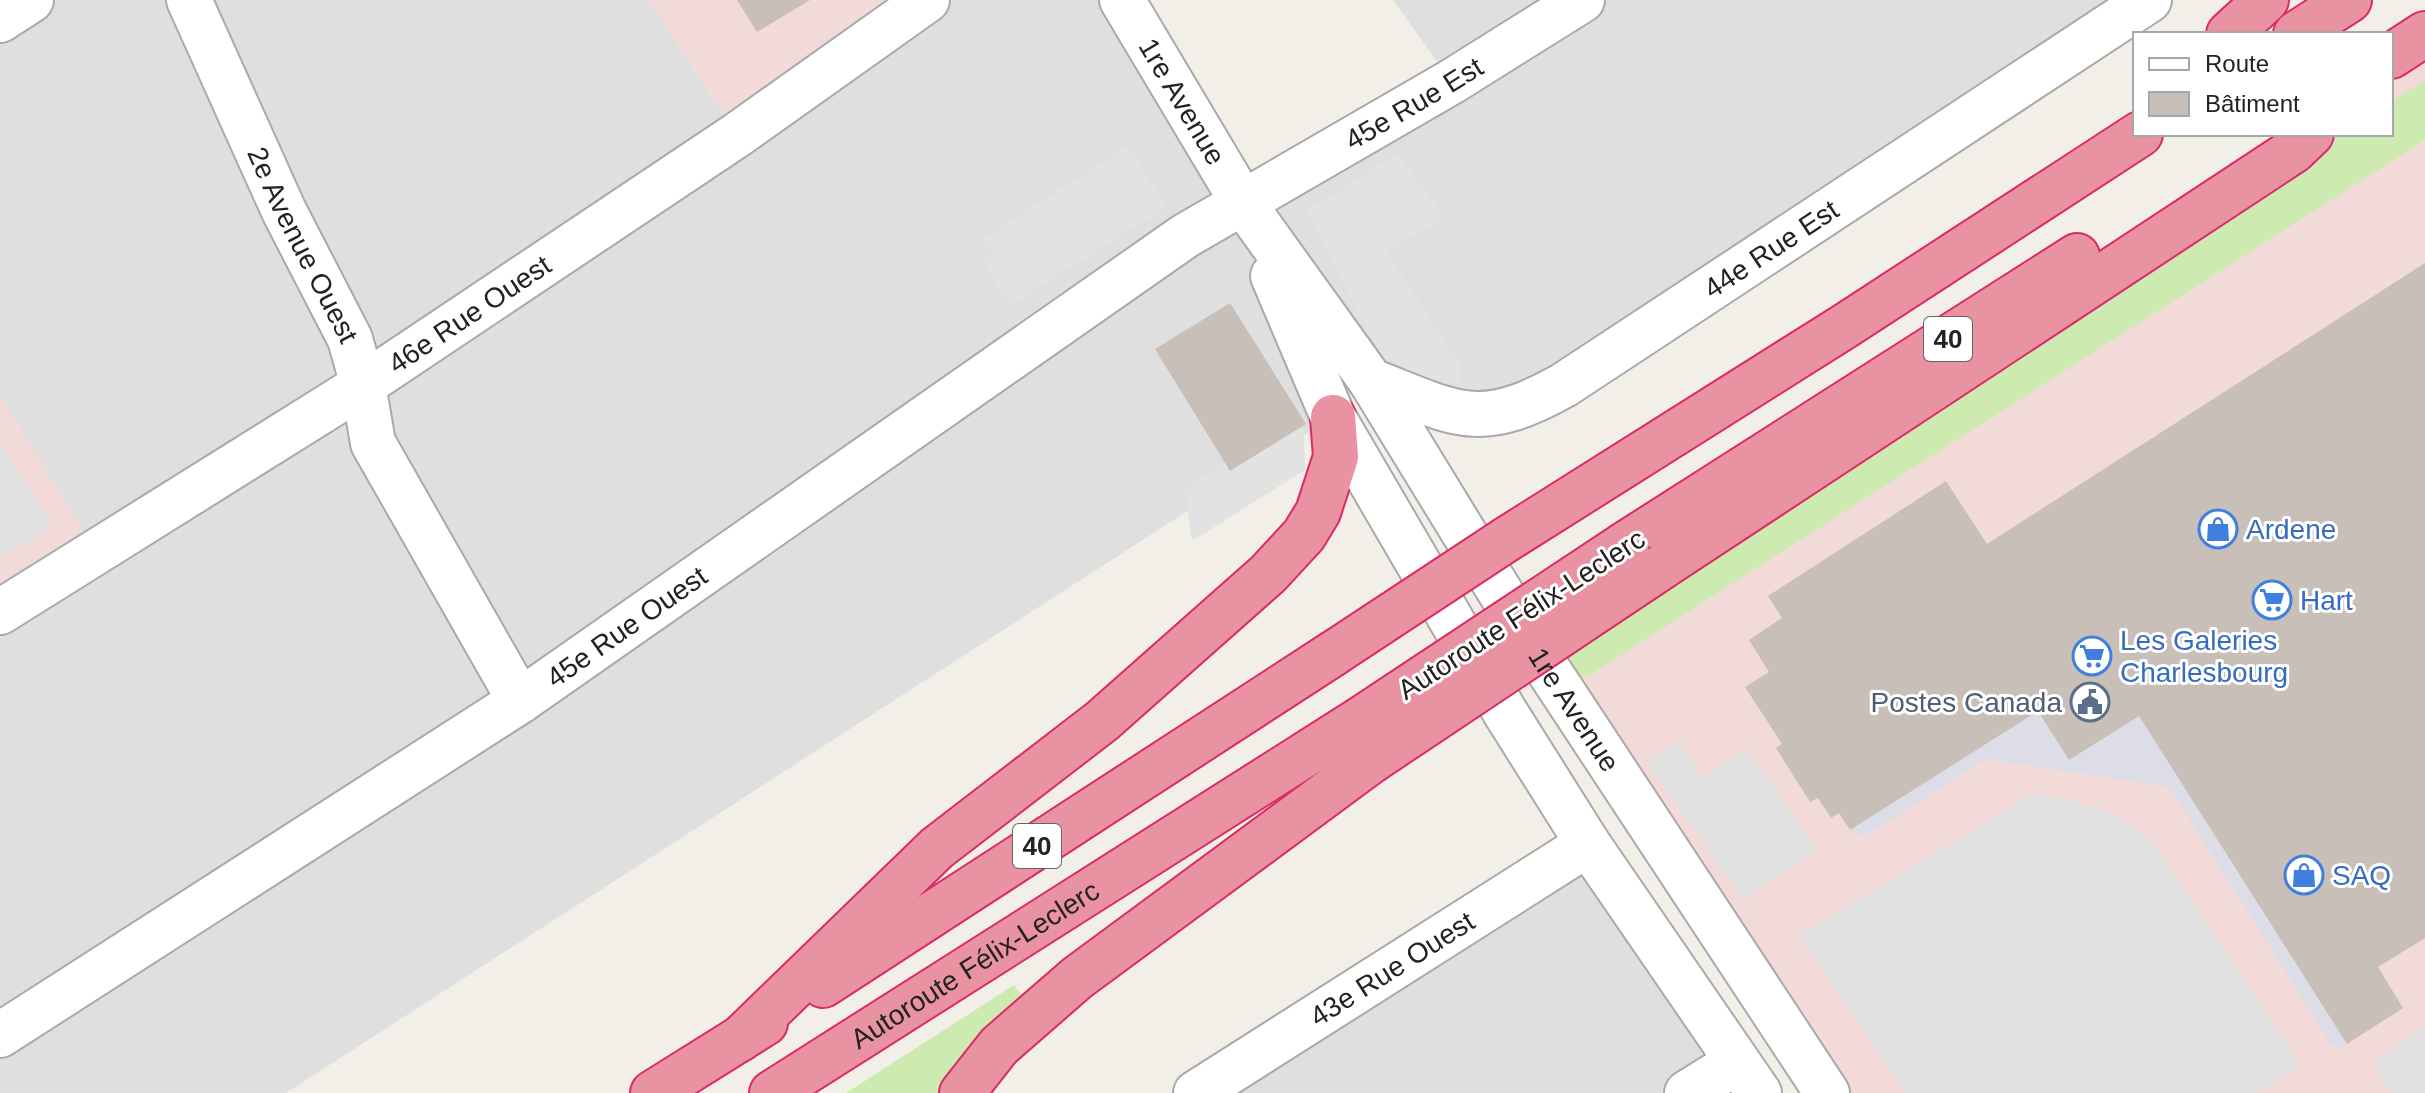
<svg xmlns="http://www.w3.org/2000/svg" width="2425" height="1093" font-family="Arial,sans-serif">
  <rect width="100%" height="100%" fill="#f2efe9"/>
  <!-- residential -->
  <path fill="#e0dfdf" d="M 0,0 L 649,0 L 737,135 L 927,0 L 1122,0 L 1243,203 L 1451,81 L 1393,0 L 2149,0 L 1523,408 L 1371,381 L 1246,208 L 1333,417 L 286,1093 L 0,1093 L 0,612 L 96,552 L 0,396 Z
    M 1588,844 L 1737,1062 L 1687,1093 L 1196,1093 Z"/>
  <!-- commercial -->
  <path fill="#f2dad9" d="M 649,0 L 927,0 L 737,135 Z
    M 2425,34 L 2425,1093 L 1827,1093 L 1543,662 L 2311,134 L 2391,134 L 2391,61 Z
    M 0,396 L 97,552 L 0,612 Z"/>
  <!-- grass -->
  <path fill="#cdebb0" d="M 2425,80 L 2425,140 L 1588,676 L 1580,675 L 1566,650 L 2341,134 L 2391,134 L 2391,102 Z
    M 1014,985 L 1025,1000 L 945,1093 L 846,1093 Z"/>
  <!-- parking -->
  <path fill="#e2e2e2" d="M 1128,146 L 1167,207 L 1010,305 L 982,261 L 992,254 L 982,239 Z
    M 1398,153 L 1445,218 L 1387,252 L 1460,364 L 1464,401 L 1392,377 L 1306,211 Z
    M 1291,417 L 1304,431 L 1305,470 L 1192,541 L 1185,490 Z
    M 0,442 L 52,526 L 0,559 Z
    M 1678,741 L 1704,778 L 1747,749 L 1816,850 L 1743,900 L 1647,762 Z
    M 2031,795 L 2058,797 L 2093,807 L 2131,824 L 2155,847 L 2300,1065 L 2257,1093 L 1906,1093 L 1800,936 Z
    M 2425,1026 L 2425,1093 L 2392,1093 L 2373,1064 Z"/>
  <!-- plaza -->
  <path fill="#dddde8" d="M 2038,711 L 2139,716 L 2347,1044 L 2338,1047 L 2331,1044 L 2169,787 L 1986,759 L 1870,833 L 1855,835 L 1850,830 Z"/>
  <!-- building -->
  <path fill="#c7bfb8" d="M 737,0 L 810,0 L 757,32 Z
    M 2425,263 L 2425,938 L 2378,967 L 2403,1008 L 2347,1044 L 2139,716 L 2069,760 L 2038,711 L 1850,830 L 1839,813 L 1831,818 L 1818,798 L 1810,802 L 1776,748 L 1782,744 L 1745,687 L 1769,672 L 1749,640 L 1782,618 L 1768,596 L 1946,481 L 1987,544 Z
    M 1230,303 L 1306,424 L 1230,471 L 1155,349 Z"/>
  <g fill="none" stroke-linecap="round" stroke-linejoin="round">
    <defs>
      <g id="minor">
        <path id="s1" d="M 189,0 L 284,211 L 350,339 L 363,385 L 373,443 L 520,701"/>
        <path id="s2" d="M 1122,0 L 1243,203 L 1371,381 L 1543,662 L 1827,1093"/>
        <path d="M 0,20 L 31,0"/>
        <path d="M 1273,276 L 1333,417 L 1505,712 L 1588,844 L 1759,1093"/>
        <path id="s3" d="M 1371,381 C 1457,414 1478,433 1564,385 L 2149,0"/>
        <path id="s4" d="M 0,612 L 363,385 L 737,135 L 927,0"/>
        <path id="s5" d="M 0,1035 L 520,701 L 1185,236 L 1451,82 L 1582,0"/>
        <path id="s6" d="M 1196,1093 L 1588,844"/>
        <path d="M 1687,1093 L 1737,1062"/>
      </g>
      <g id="highway">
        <path d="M 2229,34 L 2266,0"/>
        <path d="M 2296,34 L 2349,0"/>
        <path d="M 2391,56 L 2425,34"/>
        <path d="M 1507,539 L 1845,326 L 2140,134"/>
        <path d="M 1627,543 L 2077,256"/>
        <path d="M 1663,566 L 2293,151 L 2311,134"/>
        <path d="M 823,985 L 1334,653"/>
        <path d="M 740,1039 L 937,848 L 1102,721 L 1268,574 L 1304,535 L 1318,512 L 1336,457 L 1333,417"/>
        <path d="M 653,1093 L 765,1023"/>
        <path id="s7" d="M 772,1093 L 1358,721"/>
        <path d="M 962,1093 L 999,1046 L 1077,978 L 1371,761"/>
      </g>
    </defs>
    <!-- minor casing -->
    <use href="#minor" stroke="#a9a9a9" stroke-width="48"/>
    <!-- highway casing -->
    <use href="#highway" stroke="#dc2a67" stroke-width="48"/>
    <!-- minor -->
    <use href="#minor" stroke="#fff" stroke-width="44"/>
    <!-- highway -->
    <use href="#highway" stroke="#e892a2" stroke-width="44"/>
    <defs>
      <path id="highway-bridge" d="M 1334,653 L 1507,539
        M 1358,721 L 1627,543
        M 1371,761 L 1663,566"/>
    </defs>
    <!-- highway-bridge casing -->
    <use href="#highway-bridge" stroke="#dc2a67" stroke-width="48" stroke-linecap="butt"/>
    <!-- highway-bridge -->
    <use href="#highway-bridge" stroke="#e892a2" stroke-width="44"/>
  </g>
  <!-- icons -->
  <defs>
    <symbol id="shop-ring" viewBox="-11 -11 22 22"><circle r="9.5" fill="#fff" stroke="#3f7fe0" stroke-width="1.5"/><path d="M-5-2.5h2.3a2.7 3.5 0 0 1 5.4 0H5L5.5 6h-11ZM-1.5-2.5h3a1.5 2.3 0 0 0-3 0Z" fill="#3f7fe0"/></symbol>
    <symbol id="supermarket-ring" viewBox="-11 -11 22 22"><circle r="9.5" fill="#fff" stroke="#3f7fe0" stroke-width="1.5"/><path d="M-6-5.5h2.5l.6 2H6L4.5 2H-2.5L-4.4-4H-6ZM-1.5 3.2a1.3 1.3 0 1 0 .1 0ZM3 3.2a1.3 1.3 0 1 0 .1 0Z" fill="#3f7fe0"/></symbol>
    <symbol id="civic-ring" viewBox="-11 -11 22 22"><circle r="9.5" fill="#fff" stroke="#5c6f8a" stroke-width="1.5"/><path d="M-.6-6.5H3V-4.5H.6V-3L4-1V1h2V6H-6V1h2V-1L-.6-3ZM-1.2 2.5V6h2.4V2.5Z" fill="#5c6f8a"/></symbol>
  </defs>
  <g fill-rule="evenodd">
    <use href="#shop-ring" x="2196" y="507" width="44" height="44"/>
    <use href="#supermarket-ring" x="2250" y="578" width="44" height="44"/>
    <use href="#supermarket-ring" x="2070" y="634" width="44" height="44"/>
    <use href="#civic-ring" x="2068" y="680" width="44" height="44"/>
    <use href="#shop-ring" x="2282" y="853" width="44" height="44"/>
  </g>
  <g text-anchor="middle" stroke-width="6" stroke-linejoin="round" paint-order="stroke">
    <!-- shield labels -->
    <g fill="#fff" stroke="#646464" stroke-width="2">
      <rect x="1924" y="317" width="48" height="44" rx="6"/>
      <rect x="1013" y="824" width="48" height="44" rx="6"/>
    </g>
    <g font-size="26" font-weight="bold" fill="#222">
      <text x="1948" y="348">40</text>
      <text x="1037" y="855">40</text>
    </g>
    <!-- street labels -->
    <g font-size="28" fill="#222" stroke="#fff">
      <text dy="10" stroke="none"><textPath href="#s2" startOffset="118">1re Avenue</textPath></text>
      <text dy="10" stroke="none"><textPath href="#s5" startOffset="1694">45e Rue Est</textPath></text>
      <text dy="10" stroke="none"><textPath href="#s1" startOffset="270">2e Avenue Ouest</textPath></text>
      <text dy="10" stroke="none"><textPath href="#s3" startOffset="452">44e Rue Est</textPath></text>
      <text dy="10" stroke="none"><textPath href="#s4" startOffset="556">46e Rue Ouest</textPath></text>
      <text transform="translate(1521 614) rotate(-33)" y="10">Autoroute Félix-Leclerc</text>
      <text dy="10" stroke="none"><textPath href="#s5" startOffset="748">45e Rue Ouest</textPath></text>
      <text dy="10" stroke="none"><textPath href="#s2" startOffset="842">1re Avenue</textPath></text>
      <text dy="10" stroke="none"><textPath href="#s7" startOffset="240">Autoroute Félix-Leclerc</textPath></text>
      <text dy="10" stroke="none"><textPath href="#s6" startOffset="232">43e Rue Ouest</textPath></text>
    </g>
    <!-- shop labels -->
    <g font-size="28" fill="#366cbe" stroke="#fff" text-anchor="start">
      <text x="2246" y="539">Ardene</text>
      <text x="2300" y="610">Hart</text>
      <text x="2120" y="650">Les Galeries<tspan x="2120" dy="32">Charlesbourg</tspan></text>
      <text x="2332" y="885">SAQ</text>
    </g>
    <!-- service labels -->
    <g font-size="28" fill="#4e5e75" stroke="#fff" text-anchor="end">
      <text x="2062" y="712">Postes Canada</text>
    </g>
  </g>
  <!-- legend -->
  <rect x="2133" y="32" width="260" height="104" fill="#ffffff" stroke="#a7a7a7" stroke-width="2"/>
  <rect x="2149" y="58" width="40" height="12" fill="#ffffff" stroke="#a7a7a7" stroke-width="2"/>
  <text x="2205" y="72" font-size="24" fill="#222222">Route</text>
  <rect x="2149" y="92" width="40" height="24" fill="#c7bfb8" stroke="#a7a7a7" stroke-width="2"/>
  <text x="2205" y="112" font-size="24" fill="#222222">Bâtiment</text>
</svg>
